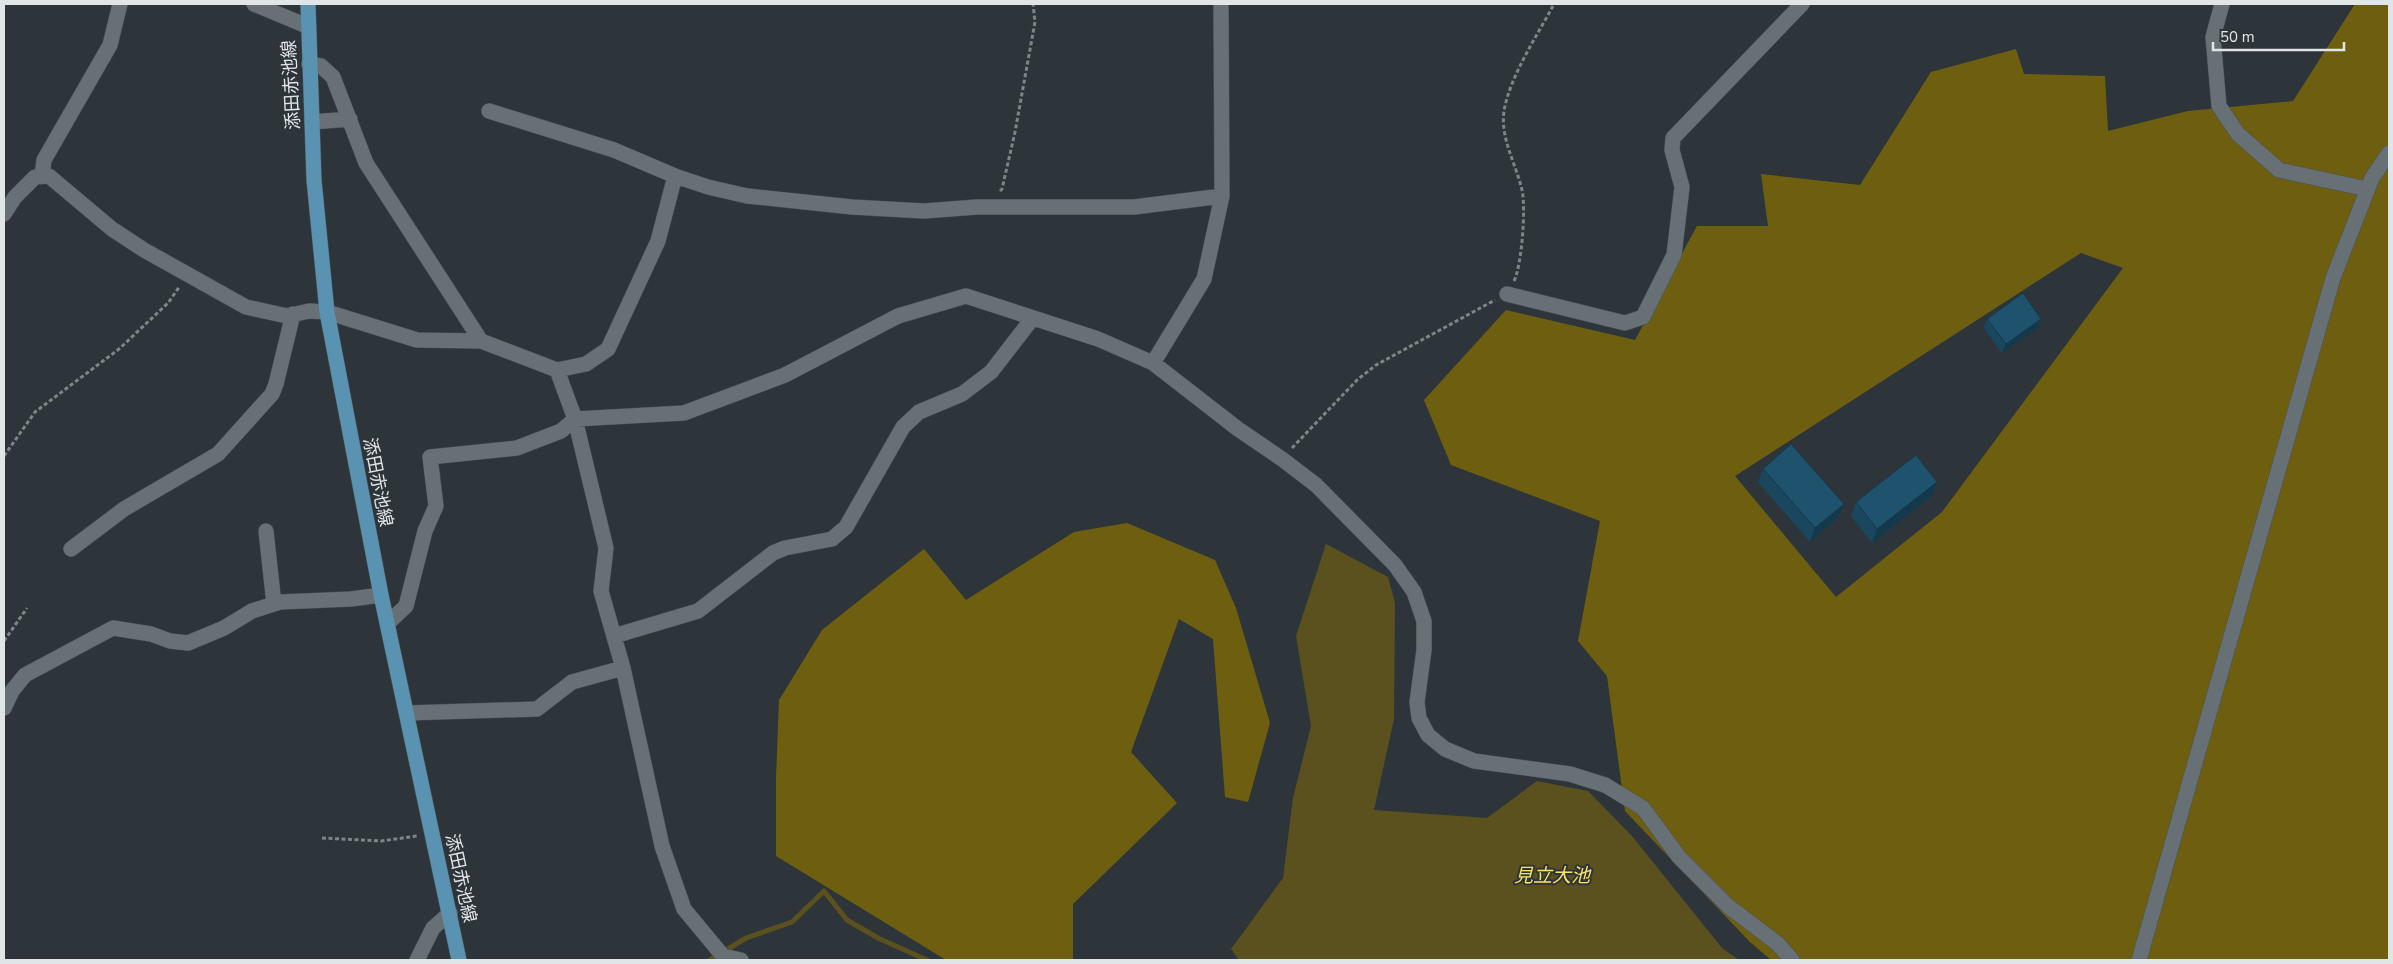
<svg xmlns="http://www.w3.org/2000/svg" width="2393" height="964" font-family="'Nunito Sans','Noto Sans JP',sans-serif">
  <rect width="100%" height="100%" fill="#2d353a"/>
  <!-- forest -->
  <path fill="#6e5f10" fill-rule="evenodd" d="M 2355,4 L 2389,4 L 2389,960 L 1771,960 L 1750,942 L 1625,811 L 1607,676 L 1578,641 L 1600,521 L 1451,465 L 1424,400 L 1506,310 L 1635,340 L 1697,226 L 1768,226 L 1761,174 L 1860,185 L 1931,72 L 2016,49 L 2024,74 L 2105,76 L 2108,131 L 2188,111 L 2293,101 ZM 2081,253 L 2123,268 L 1942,512 L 1836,597 L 1735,476 Z
    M 1127,523 L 1215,560 L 1236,608 L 1270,723 L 1248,802 L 1225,797 L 1213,639 L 1179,619 L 1131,752 L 1177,803 L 1073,904 L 1073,960 L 946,960 L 776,856 L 776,778 L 779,700 L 822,630 L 924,549 L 966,600 L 1074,532 Z"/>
  <!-- water -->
  <path fill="#5b511e" d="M 1326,544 L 1388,577 L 1395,603 L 1394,719 L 1374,810 L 1487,818 L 1537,781 L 1588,791 L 1632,836 L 1722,948 L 1739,960 L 1239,960 L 1231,949 L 1283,878 L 1293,798 L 1311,726 L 1296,636 Z"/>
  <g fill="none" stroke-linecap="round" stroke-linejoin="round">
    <!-- stream -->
    <path stroke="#5b511e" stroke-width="5" d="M 710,960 L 746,938 L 792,922 L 824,891 L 847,920 L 878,938 L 927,960"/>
    <defs>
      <path id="minor" d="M 254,4 L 307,26
        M 2222,4 L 2213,37 L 2219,106 L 2238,134 L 2279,170 L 2367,189
        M 309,64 L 321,66 L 333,77 L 366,163 L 481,341
        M 489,111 L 614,150 L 675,176 L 708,187 L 747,196 L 852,207 L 924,211 L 977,207 L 1134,207 L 1222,196
        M 312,122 L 350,119
        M 42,176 L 44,160 L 110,45 L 120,4
        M 4,214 L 15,197 L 35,177 L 49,176 L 112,229 L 144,250 L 246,307 L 287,316 L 309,311 L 327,312 L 417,340 L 481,341 L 557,370 L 586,364 L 608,349 L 658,241 L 675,176
        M 1507,294 L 1625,323 L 1643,317 L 1674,255 L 1682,187 L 1672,150 L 1673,138 L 1802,4
        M 1153,363 L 1204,279 L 1222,196 L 1221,4
        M 557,370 L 575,419 L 606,548 L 601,591 L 623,668 L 662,846 L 684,909 L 723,956 L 741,960
        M 266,531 L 274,604
        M 71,549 L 124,509 L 218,454 L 272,394 L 276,384 L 293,314
        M 388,623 L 406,606 L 425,531 L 436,506 L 430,457 L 517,448 L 561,431 L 575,419 L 684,413 L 785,375 L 898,316 L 966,296 L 1098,339 L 1153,363 L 1238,429 L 1282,459 L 1316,485 L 1395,565 L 1414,592 L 1424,621 L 1424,650 L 1417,702 L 1419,718 L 1428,735 L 1445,749 L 1474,761 L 1570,774 L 1605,785 L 1643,808 L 1679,857 L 1728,906 L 1778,944 L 1792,960
        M 614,636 L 698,611 L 773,553 L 785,548 L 832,539 L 846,527 L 903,427 L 919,412 L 962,394 L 991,372 L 1032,319
        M 4,708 L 12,691 L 25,675 L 113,628 L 151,634 L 170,641 L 188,643 L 224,628 L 252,611 L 280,602 L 351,599 L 381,595
        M 407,713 L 537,709 L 572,682 L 623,668
        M 417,960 L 433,928 L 450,913
        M 2139,960 L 2333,278 L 2372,178 L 2389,153"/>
      <path id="major" d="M 308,4 L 314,180 L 327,312 L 381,595 L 459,960"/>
    </defs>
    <!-- minor casing -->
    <use href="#minor" stroke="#4a5055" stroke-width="16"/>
    <!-- major casing -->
    <use href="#major" stroke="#4a5055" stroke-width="16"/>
    <!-- path -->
    <path stroke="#7e8589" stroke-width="3" stroke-dasharray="4 2.5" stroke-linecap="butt" d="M 1000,191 L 1002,189 L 1015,132 L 1035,22 L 1033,4
      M 1514,281 C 1522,265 1526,207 1522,190 C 1516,164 1500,138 1504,111 C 1510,76 1537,36 1554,4
      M 1292,448 L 1357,380 L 1376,365 L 1495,300
      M 4,456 L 35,412 L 119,349 L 168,303 L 180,286
      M 4,641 L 27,608
      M 322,838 L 381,841 L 417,836"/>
    <!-- minor -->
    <use href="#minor" stroke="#677075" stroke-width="15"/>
    <!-- major -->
    <use href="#major" stroke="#5a92b1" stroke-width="15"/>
  </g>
  <!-- wall -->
  <path fill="#1a475e" d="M 1987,319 L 2041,319 L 2038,328 L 2002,353 L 1984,328 Z
    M 1763,469 L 1838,518 L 1810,542 L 1758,482 Z
    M 1937,482 L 1932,496 L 1872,543 L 1851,516 L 1856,502 Z"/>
  <!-- shaded-wall -->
  <path fill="#15394c" d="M 2041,319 L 2038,328 L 2002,353 L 2006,344 Z
    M 1937,482 L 1932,496 L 1872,543 L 1877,529 Z
    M 1844,504 L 1838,518 L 1810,542 L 1815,528 Z"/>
  <!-- building -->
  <path fill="#1e526d" stroke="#15394c" d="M 2023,293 L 2041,319 L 2006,344 L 1987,319 Z
    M 1791,444 L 1844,504 L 1815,528 L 1763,469 Z
    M 1916,455 L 1937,482 L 1877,529 L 1856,502 Z"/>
  <g text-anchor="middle" stroke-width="4" stroke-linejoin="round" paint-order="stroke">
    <!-- street labels -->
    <g font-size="18" fill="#e0e5e8" stroke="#2d353a">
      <text transform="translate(291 85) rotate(-93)" y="6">添田赤池線</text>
      <text transform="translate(378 482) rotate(79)" y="6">添田赤池線</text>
      <text transform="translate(461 878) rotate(78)" y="6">添田赤池線</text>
    </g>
    <!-- water labels -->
    <g font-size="19" font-style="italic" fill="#fbe161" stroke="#2d353a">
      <text x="1552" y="882">見立大池</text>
    </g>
  </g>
  <!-- border -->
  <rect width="2393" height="964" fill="none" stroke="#e0e5e8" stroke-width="10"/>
  <!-- scale -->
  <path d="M2213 42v8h131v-8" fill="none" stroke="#e0e5e8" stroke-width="2.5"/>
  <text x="2220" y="42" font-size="15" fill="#e0e5e8" stroke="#2d353a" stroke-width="4" paint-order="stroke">50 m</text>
</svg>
